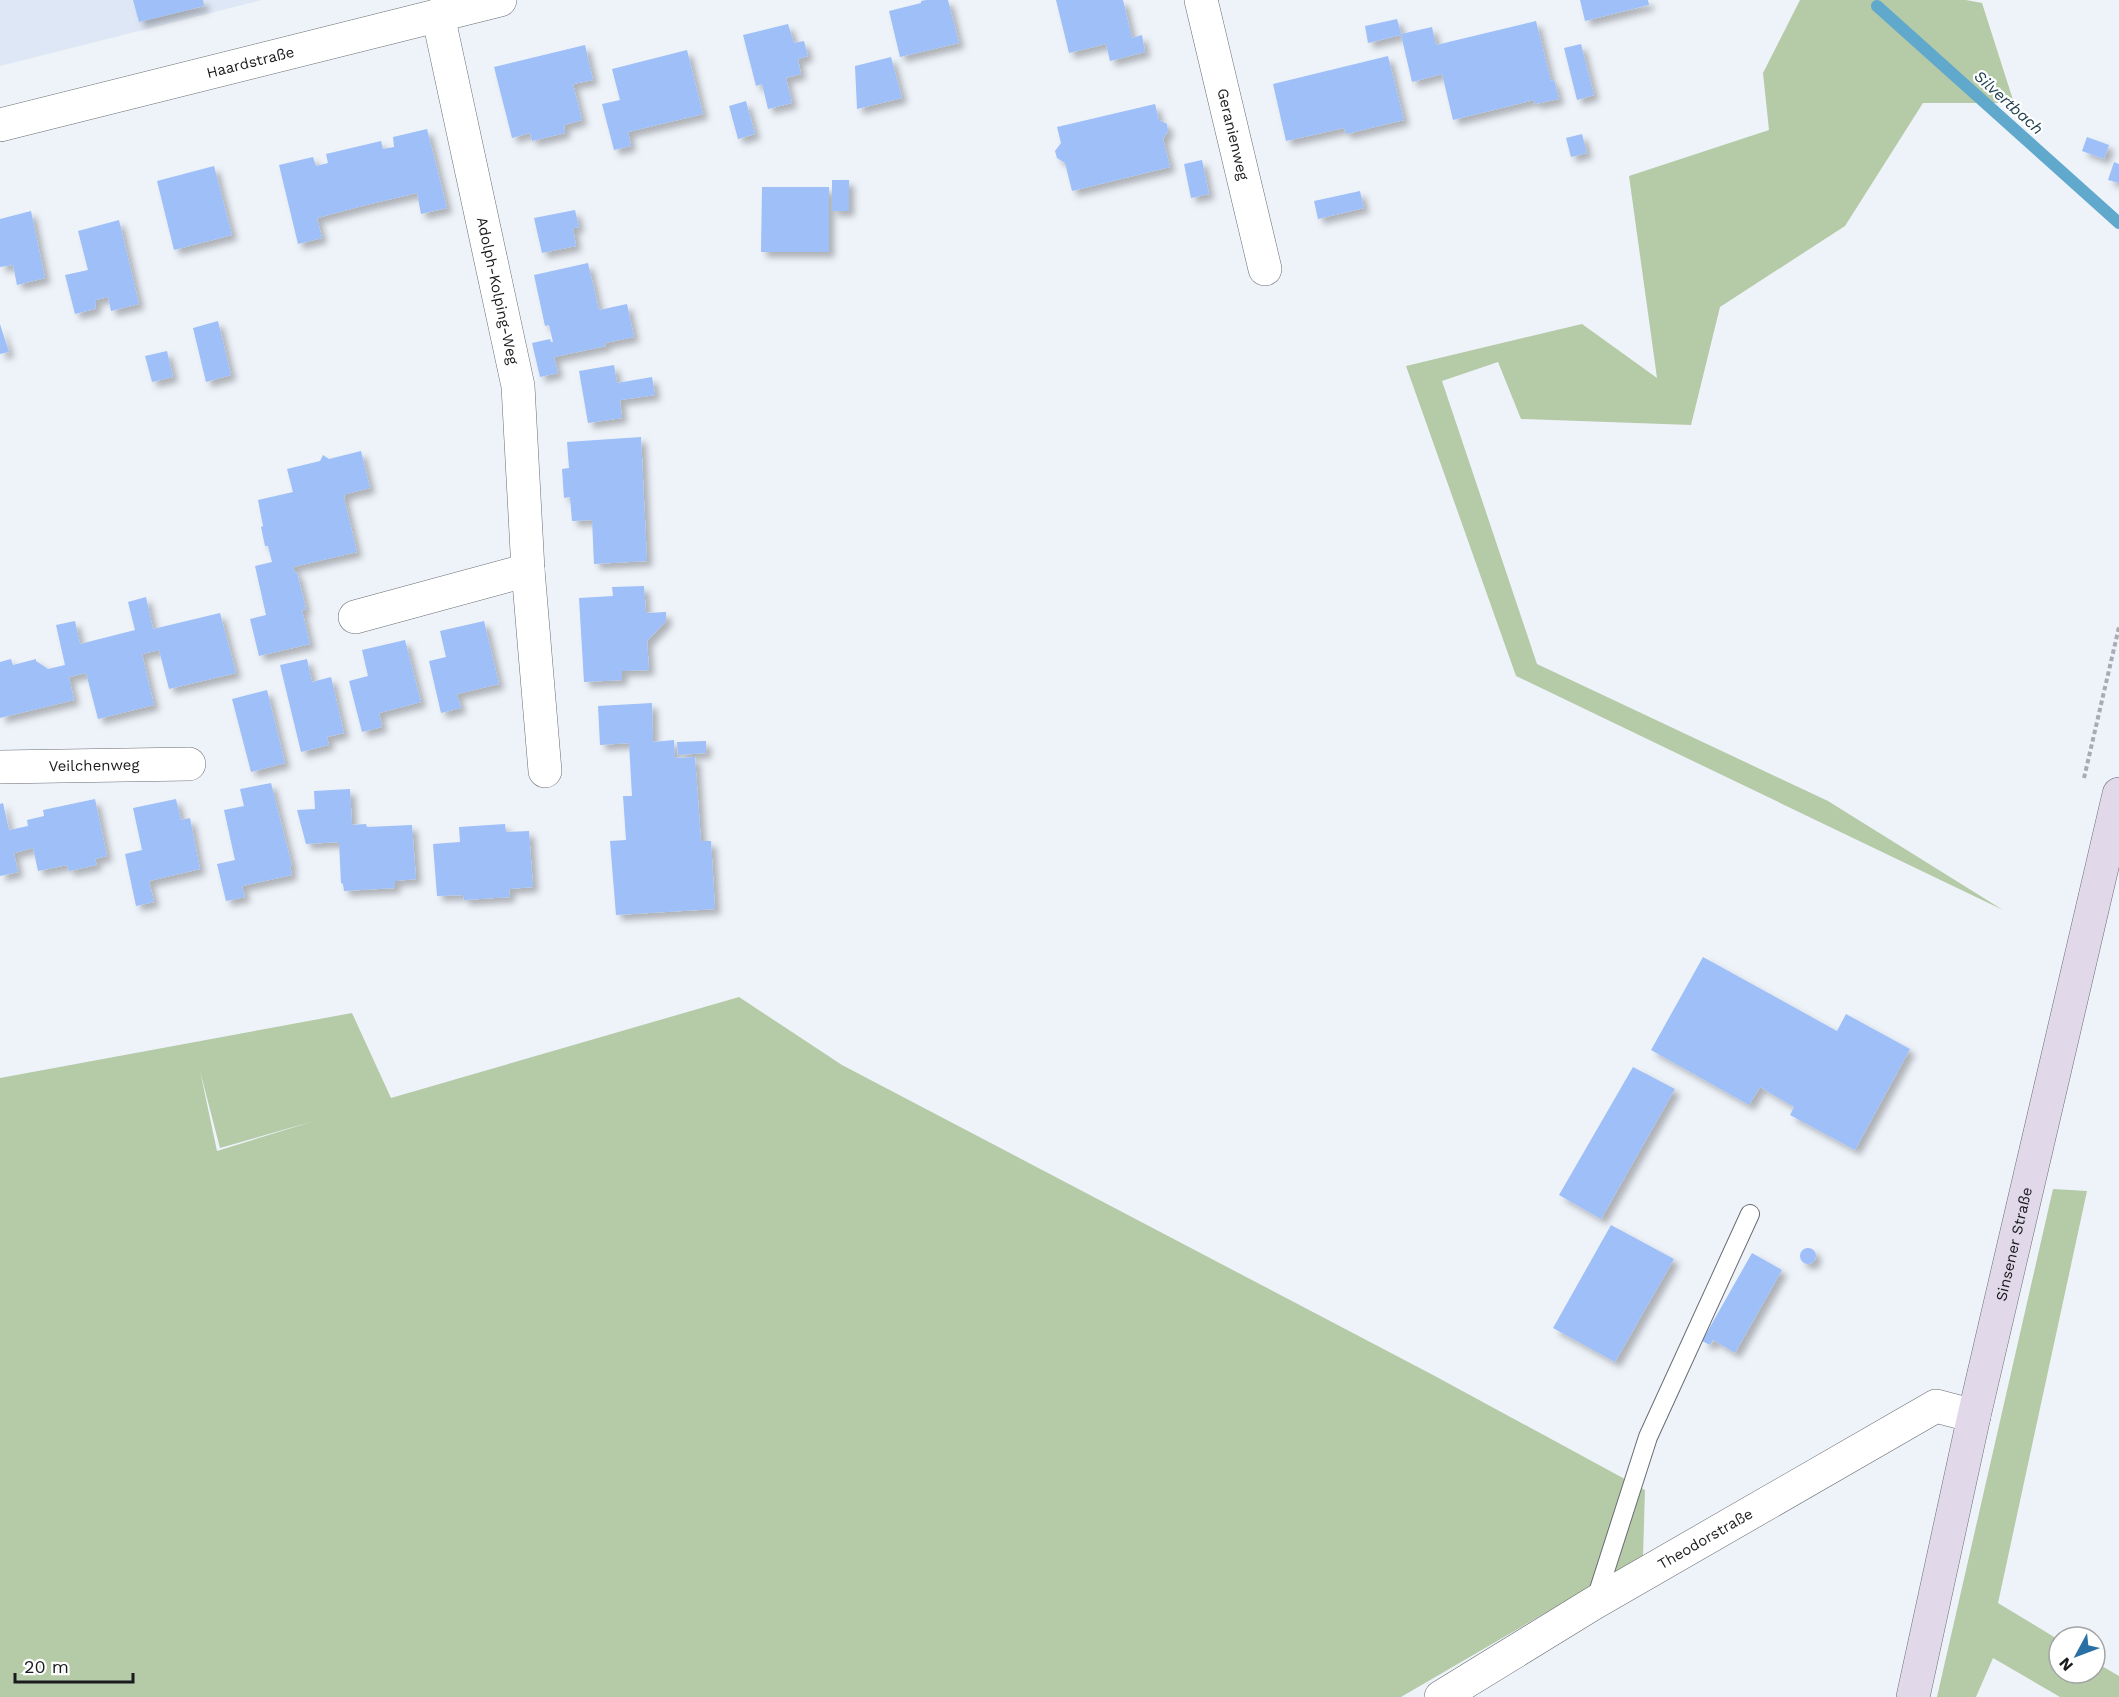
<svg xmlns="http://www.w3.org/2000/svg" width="2119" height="1697" font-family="'Work Sans',sans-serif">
  <defs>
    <filter id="shadow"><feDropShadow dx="5.5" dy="5.5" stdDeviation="3" flood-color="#0004"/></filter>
  </defs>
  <rect width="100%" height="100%" fill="#eef3fa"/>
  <!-- built -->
  <path fill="#dee7f5" d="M 0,0 L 262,0 L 0,66 Z"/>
  <!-- green -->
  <path fill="#b5caa7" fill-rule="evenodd" d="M 1800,0 L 1966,0 L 1982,3 L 2014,103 L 1923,103 L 1845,226 L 1720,307 L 1691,425 L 1521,419 L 1498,362 L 1442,381 L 1537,664 L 1828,801 L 2003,910 L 1516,676 L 1406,366 L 1582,324 L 1657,378 L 1629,176 L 1769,130 L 1763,73 Z
    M 739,997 L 842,1065 L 1433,1375 L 1645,1490 L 1643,1556 L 1401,1697 L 0,1697 L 0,1078 L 352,1013 L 391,1098 ZM 200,1071 L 220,1148 L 314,1121 L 217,1151 Z
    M 2053,1189 L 2087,1191 L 1998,1603 L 2059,1640 L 2059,1673 L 2095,1673 L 2095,1662 L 2119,1676 L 2119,1697 L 2060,1697 L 1993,1658 L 1976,1697 L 1937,1697 Z"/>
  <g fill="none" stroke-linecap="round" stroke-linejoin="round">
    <!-- stream -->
    <path stroke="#60a8cc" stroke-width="12" d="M 1877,6 L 2119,223"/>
  </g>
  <!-- building -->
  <path fill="#9ebff8" filter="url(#shadow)" d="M 133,0 L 203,0 L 204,6 L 139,22 Z
    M 926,0 L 948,0 L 959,43 L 900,57 L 889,11 L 921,3 L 921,1 Z
    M 1056,0 L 1123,0 L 1132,38 L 1142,35 L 1145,52 L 1110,61 L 1106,44 L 1069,53 Z
    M 1580,0 L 1648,0 L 1649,5 L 1585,21 Z
    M 1397,19 L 1401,34 L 1432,27 L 1436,45 L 1536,21 L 1551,81 L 1554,80 L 1559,99 L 1535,104 L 1534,100 L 1453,120 L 1442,74 L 1412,82 L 1401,35 L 1368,43 L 1365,26 Z
    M 788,24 L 794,43 L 804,41 L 808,56 L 798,59 L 801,74 L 786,78 L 792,103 L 768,109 L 762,84 L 756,86 L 743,35 Z
    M 1581,44 L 1594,95 L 1577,100 L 1564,48 Z
    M 585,45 L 593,80 L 573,84 L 582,120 L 564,125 L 565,133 L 532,141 L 530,133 L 512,138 L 494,67 Z
    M 687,50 L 703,114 L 628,132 L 631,146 L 614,150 L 602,104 L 620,100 L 612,69 Z
    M 1388,56 L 1404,120 L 1346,134 L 1344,128 L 1286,141 L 1273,84 Z
    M 891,57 L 902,98 L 857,109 L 855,66 Z
    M 746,101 L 755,134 L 738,139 L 729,106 Z
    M 1155,104 L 1159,120 L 1167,124 L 1168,131 L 1163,139 L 1170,167 L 1072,191 L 1065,163 L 1057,158 L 1055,151 L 1061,143 L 1057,127 Z
    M 427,129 L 447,208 L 421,214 L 417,193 L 366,205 L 317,218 L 322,238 L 298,244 L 279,165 L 313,157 L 316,166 L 328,163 L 326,154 L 381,141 L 383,149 L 394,147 L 393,137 Z
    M 1582,134 L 1587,153 L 1571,157 L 1566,138 Z
    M 2087,137 L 2109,145 L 2104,159 L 2082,151 Z
    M 1202,160 L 1209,194 L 1191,198 L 1184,164 Z
    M 2114,162 L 2119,164 L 2119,183 L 2108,180 Z
    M 214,166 L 232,235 L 174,250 L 157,181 Z
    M 832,180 L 849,180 L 849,211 L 832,211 Z
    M 762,187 L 829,187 L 829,252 L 761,252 Z
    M 1360,191 L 1364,208 L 1318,219 L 1314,201 Z
    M 575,210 L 579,227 L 573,228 L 576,246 L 542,253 L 534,218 Z
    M 31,211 L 45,278 L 17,285 L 13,265 L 0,267 L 0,219 Z
    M 119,220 L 139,304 L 111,311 L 108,297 L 96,300 L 95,309 L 75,314 L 65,275 L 88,270 L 78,231 Z
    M 588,263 L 599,310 L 627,304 L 634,337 L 605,343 L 606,346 L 554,357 L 558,373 L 540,377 L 532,343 L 550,339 L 551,342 L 553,342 L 549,325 L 545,326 L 534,275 Z
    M 218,321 L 231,375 L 206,382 L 193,328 Z
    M 0,324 L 9,352 L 0,354 Z
    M 167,351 L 173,377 L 152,382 L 145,356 Z
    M 614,365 L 617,383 L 652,377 L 655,395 L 620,400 L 622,418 L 588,423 L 579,371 Z
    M 641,437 L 647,561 L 594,564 L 592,520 L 572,521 L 570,497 L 564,498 L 562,469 L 569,468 L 567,442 Z
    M 361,451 L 370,488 L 346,494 L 344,498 L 357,552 L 293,567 L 295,573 L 297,572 L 306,609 L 302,610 L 310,644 L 259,656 L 250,619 L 266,615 L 255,566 L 272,562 L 268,546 L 265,546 L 261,527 L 263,526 L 258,500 L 293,492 L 287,469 L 320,461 L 323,455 L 329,459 Z
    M 644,586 L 646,613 L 666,612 L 666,621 L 647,641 L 649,670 L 622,671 L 622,680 L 584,682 L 579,598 L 613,596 L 612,587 Z
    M 146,597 L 153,629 L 220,613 L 236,673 L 169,689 L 159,650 L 142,654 L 154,705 L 98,719 L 86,673 L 69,677 L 74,700 L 0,718 L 0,662 L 11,659 L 13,665 L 36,659 L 36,661 L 48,669 L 65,665 L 56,625 L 75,621 L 80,644 L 135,630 L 128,602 Z
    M 484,621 L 499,684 L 457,694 L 461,708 L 441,713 L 429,661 L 446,657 L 440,631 Z
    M 405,640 L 421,702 L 379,713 L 382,727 L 362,732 L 349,681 L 368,676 L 362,650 Z
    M 307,659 L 312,682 L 331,677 L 344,733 L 327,737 L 329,745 L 301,752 L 280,665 Z
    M 267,690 L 285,763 L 251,772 L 232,699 Z
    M 652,703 L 653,742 L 674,740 L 675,758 L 695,757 L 701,841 L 711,841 L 715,909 L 616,915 L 610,841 L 626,840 L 623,796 L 632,796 L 629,743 L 600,745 L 598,706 Z
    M 706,741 L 706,753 L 678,755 L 677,742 Z
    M 271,783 L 292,866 L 290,866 L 292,875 L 242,886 L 245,897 L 226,901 L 217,864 L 235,860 L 224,810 L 244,806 L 240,789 Z
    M 350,789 L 352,825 L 366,824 L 367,827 L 412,825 L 416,879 L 395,881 L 395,888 L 344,891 L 343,884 L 341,883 L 339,842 L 306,844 L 297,810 L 315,809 L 314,791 Z
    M 95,799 L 107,856 L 95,859 L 97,865 L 69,871 L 67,865 L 38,871 L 33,848 L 14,853 L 18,872 L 0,876 L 0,804 L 3,803 L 9,830 L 28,826 L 27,820 L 44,816 L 43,810 Z
    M 176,799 L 181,820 L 190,818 L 200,869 L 149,881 L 154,902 L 136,906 L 125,854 L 142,850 L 133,808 Z
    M 505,824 L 506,832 L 529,831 L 533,887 L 509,889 L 510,897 L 464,900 L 463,895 L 437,896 L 433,844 L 460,842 L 459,827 Z
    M 1703,957 L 1837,1031 L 1846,1014 L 1910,1049 L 1855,1150 L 1790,1115 L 1794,1107 L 1760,1087 L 1749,1105 L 1651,1050 Z
    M 1633,1067 L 1675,1089 L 1601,1219 L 1559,1195 Z
    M 1611,1225 L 1674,1259 L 1615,1362 L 1553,1328 Z
    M1800 1256a8 8 0 1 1 16 0a8 8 0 1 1-16 0Z
    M 1752,1253 L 1782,1270 L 1735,1353 L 1713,1340 L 1710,1345 L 1702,1341 Z"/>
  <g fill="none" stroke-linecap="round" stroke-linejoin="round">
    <defs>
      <path id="lane" d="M 1595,1602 L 1648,1437 L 1750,1214"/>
      <g id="street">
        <path id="s1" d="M 1201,0 L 1265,269"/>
        <path id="s2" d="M 438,15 L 518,386 L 528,570 L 545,771"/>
        <path id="s3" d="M 0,125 L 500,0"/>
        <path d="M 355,617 L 528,570"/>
        <path id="s4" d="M 0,767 L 189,764"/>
        <path id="s5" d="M 1441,1697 L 1594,1603 L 1936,1406 L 1974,1416"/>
      </g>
      <g id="secondary">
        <path id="s6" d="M 1913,1697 L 1974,1416 L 2119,794"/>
      </g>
    </defs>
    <!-- lane casing -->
    <use href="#lane" stroke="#686c72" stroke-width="20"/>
    <!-- street casing -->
    <use href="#street" stroke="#686c72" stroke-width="34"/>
    <!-- secondary casing -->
    <use href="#secondary" stroke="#686c72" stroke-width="34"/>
    <!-- path -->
    <path stroke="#a8acb2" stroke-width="4" stroke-dasharray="4.5 3" stroke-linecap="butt" d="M 2084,778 L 2119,627"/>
    <!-- lane -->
    <use href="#lane" stroke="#fff" stroke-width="18"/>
    <!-- street -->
    <use href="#street" stroke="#fff" stroke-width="33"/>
    <!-- secondary -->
    <use href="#secondary" stroke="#e1d8ea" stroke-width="33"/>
  </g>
  <g text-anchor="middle" stroke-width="4.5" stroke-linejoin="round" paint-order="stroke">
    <!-- street labels -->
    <g font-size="15" fill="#1a1b1e" stroke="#fff">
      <text dy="5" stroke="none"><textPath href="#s3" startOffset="258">Haardstraße</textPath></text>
      <text dy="5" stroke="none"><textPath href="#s1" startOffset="138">Geranienweg</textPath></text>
      <text dy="5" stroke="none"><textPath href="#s2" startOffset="282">Adolph-Kolping-Weg</textPath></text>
      <text dy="5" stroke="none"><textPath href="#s4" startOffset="94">Veilchenweg</textPath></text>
      <text dy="5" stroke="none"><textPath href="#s6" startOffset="464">Sinsener Straße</textPath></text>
      <text dy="5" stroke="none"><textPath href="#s5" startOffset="308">Theodorstraße</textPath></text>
    </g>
    <!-- water labels -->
    <g font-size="16" font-style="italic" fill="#1b3c4c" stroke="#fff">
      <text transform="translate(2009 102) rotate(42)" y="6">Silvertbach</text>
    </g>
  </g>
  <!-- north arrow -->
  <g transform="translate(2077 1655) rotate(229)"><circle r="28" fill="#ffffff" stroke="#a3a4a5" stroke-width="1.5"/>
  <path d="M0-4.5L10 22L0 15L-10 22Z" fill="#2a70a5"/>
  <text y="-9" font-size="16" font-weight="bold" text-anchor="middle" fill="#1a1b1e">N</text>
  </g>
  <!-- scale -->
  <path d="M15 1673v9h118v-9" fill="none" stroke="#1a1b1e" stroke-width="3"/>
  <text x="24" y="1673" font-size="18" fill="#1a1b1e" stroke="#ffffff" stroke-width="4.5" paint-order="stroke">20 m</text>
</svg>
